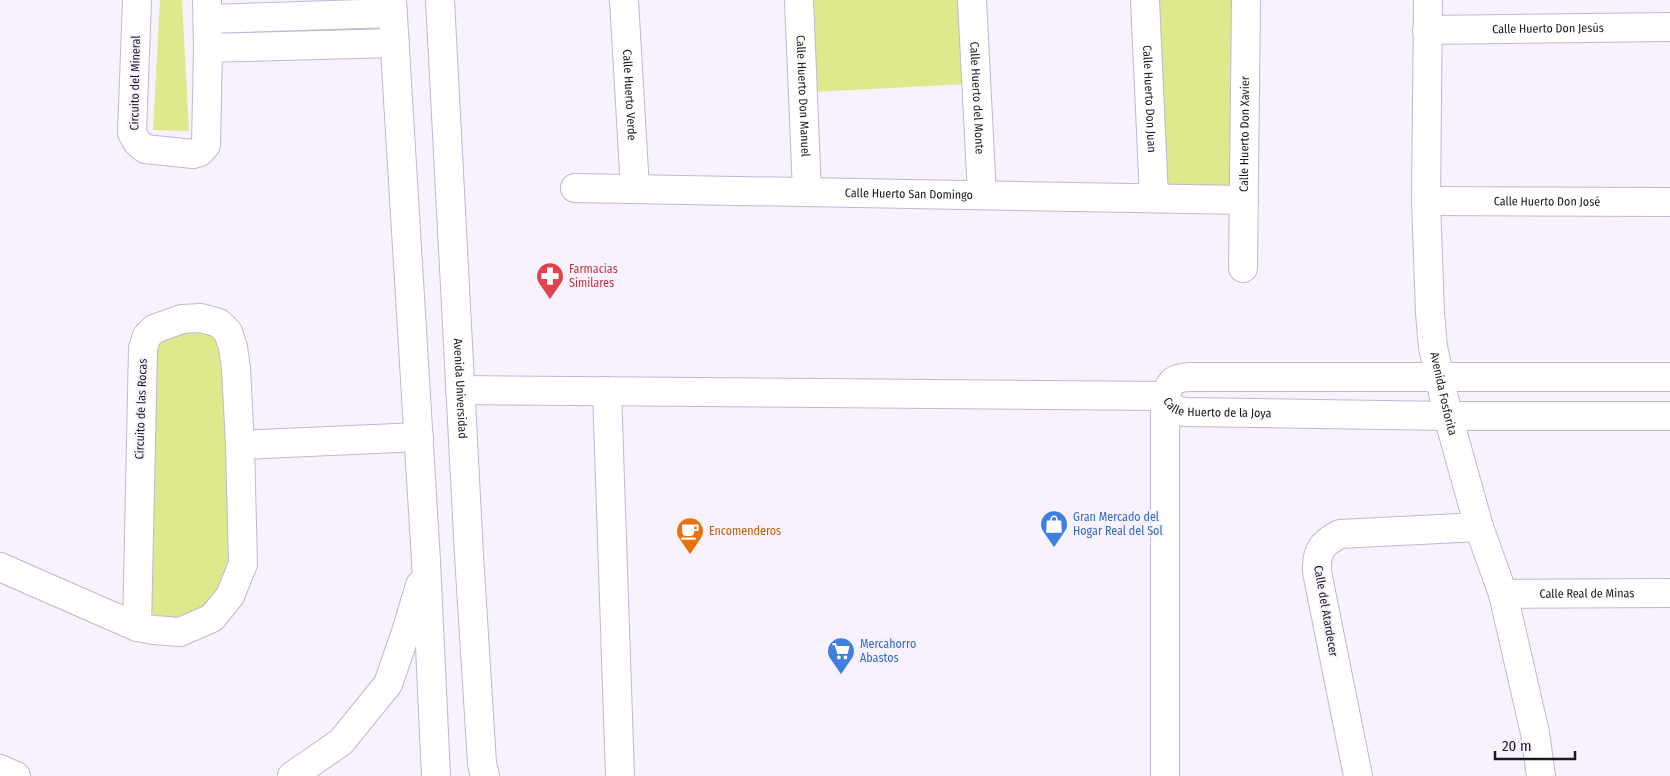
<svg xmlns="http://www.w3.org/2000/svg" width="1670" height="776" font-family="'Fira Sans Condensed',sans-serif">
<rect width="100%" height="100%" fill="#f7f2fe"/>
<g fill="#dee88c">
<polygon points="160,0 182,0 189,131 153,130"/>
<polygon points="808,0 963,0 969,84 813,92"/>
<polygon points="1153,0 1234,0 1230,186 1159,185"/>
<polygon points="198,321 221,333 238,562 211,612 177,628 143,620 147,349"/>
</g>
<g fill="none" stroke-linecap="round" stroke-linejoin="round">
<g stroke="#c2b6d2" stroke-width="30">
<g id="minor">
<polyline points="137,0 132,133 137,142 145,149 193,154 200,152 206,145 208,48 207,0"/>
<polyline points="392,0 426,561 436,776"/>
<path id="s1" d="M440,0L469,555L482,763L485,776"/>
<path id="s2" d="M624,0L635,189"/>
<path id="s3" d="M799,0L807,192"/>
<path id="s4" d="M972,0L982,195"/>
<path id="s5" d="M1145,0L1154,198"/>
<path id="s6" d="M1428,0L1426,201L1430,313L1433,347L1448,416L1479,527L1503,594L1535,733L1541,776"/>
<polyline points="208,19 393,13"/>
<path id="s7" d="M1427,30L1670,27"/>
<polyline points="208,48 395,43"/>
<path id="s8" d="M575,188L1244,200"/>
<path id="s9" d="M1426,201L1670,202"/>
<path id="s10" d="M1243,268L1246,0"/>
<polyline points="460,390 1165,396"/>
<polyline points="607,391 620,776"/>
<path id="s11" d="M1165,396C1170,406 1174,411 1186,412L1448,416H1670"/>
<polyline points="240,445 419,437"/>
<polyline points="0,567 137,627 154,630 180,632 212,618 230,596 243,564 240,445 236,368 233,347 228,332 219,323 201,318 182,319 154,329 147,336 143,348 137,627"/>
<path id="s12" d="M1503,594L1670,593"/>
<polyline points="0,769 16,776"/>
<polyline points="292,776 341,742 388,684 406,632 420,585"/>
<path d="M1165,776V396C1171,380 1174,378 1190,377H1670"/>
<path d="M1358,776L1317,572C1316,551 1322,543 1340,534L1479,527"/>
</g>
</g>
<use href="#minor" stroke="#fff" stroke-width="28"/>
</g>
<defs>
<g id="pharmacy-pin" transform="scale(1.4375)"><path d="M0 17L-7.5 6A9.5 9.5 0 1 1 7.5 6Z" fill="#e0444e" stroke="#f7f2fe"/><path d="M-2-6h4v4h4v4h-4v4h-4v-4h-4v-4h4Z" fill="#fff"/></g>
<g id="shop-pin" transform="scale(1.4375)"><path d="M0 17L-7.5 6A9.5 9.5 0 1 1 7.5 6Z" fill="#3f7fe0" stroke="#f7f2fe"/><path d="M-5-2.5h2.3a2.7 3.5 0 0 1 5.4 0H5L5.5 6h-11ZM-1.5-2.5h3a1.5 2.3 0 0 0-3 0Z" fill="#fff"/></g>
<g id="cafe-pin" transform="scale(1.4375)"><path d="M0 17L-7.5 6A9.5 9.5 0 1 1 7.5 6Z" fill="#e8710a" stroke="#f7f2fe"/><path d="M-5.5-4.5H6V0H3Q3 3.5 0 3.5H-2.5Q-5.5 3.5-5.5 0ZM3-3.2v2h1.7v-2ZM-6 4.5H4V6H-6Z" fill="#fff"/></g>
<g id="supermarket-pin" transform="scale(1.4375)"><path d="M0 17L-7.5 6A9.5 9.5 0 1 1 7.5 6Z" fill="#3f7fe0" stroke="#f7f2fe"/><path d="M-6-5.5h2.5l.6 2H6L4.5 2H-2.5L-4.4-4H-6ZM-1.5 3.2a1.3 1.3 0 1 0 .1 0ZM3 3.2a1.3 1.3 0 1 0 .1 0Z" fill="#fff"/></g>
</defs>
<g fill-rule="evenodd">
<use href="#pharmacy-pin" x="550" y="276"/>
<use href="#shop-pin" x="1054" y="524"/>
<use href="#cafe-pin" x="690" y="531"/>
<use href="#supermarket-pin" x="841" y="651"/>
</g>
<g text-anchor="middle" stroke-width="4" stroke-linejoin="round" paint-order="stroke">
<g font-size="12" fill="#1d1822" stroke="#f7f2fe">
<text dy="4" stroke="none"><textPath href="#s7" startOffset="121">Calle Huerto Don Jesús</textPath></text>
<text transform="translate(135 83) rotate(-89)" y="4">Circuito del Mineral</text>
<text dy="4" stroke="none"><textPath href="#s2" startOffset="95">Calle Huerto Verde</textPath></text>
<text dy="4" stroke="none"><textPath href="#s3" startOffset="96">Calle Huerto Don Manuel</textPath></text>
<text dy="4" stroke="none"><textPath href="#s4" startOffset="98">Calle Huerto del Monte</textPath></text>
<text dy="4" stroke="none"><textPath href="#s5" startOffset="99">Calle Huerto Don Juan</textPath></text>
<text dy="4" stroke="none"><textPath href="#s10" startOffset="134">Calle Huerto Don Xavier</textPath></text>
<text dy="4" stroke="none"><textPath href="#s8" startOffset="334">Calle Huerto San Domingo</textPath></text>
<text dy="4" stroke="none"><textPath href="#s9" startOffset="121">Calle Huerto Don José</textPath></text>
<text dy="4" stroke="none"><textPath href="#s1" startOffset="389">Avenida Universidad</textPath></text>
<text dy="4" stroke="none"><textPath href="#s6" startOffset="395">Avenida Fosforita</textPath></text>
<text dy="4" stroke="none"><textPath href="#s11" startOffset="58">Calle Huerto de la Joya</textPath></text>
<text transform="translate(141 409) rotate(-88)" y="4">Circuito de las Rocas</text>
<text dy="4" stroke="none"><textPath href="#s12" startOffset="84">Calle Real de Minas</textPath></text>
<text transform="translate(1326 611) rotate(80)" y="4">Calle del Atardecer</text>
</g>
<g font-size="12" fill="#be3a42" stroke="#f7f2fe" text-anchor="start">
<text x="569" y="273">Farmacias<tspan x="569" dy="14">Similares</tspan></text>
</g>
<g font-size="12" fill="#366cbe" stroke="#f7f2fe" text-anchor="start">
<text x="1073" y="521">Gran Mercado del<tspan x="1073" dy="14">Hogar Real del Sol</tspan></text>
<text x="860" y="648">Mercahorro<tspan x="860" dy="14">Abastos</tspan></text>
</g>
<g font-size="12" fill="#c56008" stroke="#f7f2fe" text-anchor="start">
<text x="709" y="535">Encomenderos</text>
</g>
</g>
<path d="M1495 751v8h80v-8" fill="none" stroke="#1d1822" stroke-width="2.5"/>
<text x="1502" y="751" font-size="15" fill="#1d1822" stroke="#f7f2fe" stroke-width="4" paint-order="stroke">20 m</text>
</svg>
